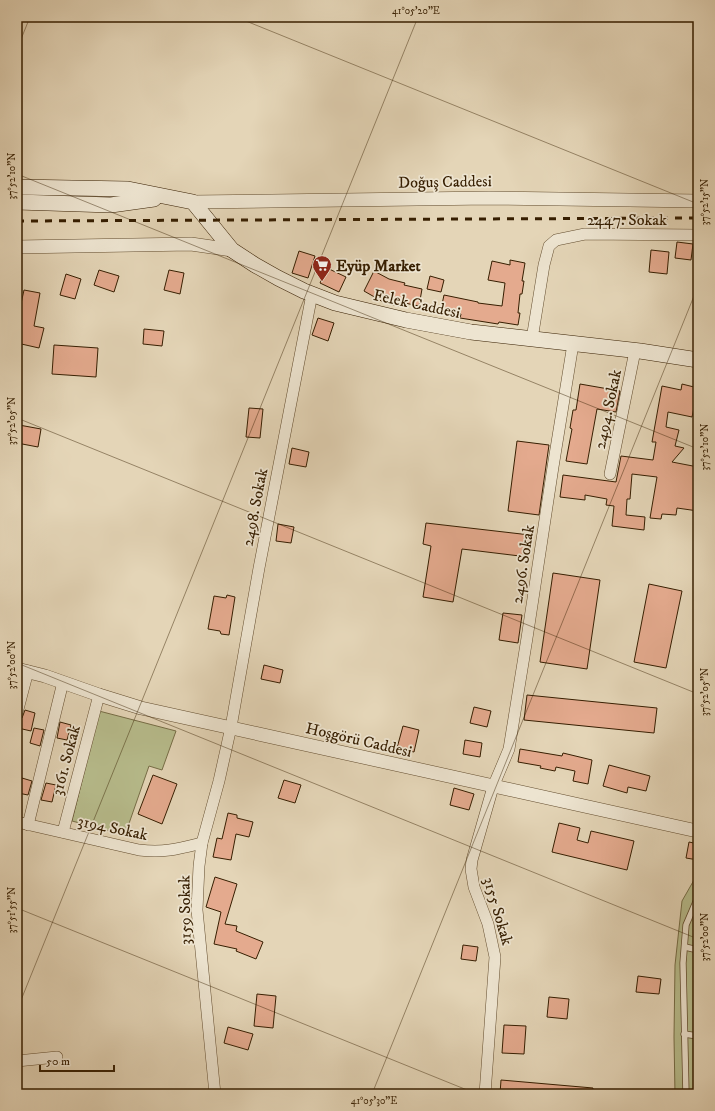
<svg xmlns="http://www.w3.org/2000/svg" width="715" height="1111" font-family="'IM FELL DW Pica',serif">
<rect width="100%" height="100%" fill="#e4d5b7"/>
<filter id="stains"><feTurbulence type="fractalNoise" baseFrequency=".005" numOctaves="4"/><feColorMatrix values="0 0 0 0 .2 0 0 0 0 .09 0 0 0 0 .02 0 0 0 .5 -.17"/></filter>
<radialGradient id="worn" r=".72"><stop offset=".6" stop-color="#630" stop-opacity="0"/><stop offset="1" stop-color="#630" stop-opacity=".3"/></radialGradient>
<g fill="#b7bc8c" stroke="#766d46">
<polygon points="99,711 176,731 162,770 149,766 125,835 72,821"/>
<polygon points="698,873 698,1094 675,1094 674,1037 675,965 682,901"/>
</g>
<g fill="#e4aa8e" stroke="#361e01">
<polygon points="677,242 693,244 691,260 675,258"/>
<polygon points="651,250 669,252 667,274 649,272"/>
<polygon points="299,251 315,256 308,278 292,273"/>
<polygon points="510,260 525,263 522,281 524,281 522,294 520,294 518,313 520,313 518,325 499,322 498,324 460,318 461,314 441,309 444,295 478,302 478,303 502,306 505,283 488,280 492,261 510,265"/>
<polygon points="327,268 346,277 339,292 320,283"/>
<polygon points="99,270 119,276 114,292 94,285"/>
<polygon points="169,270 184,273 180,294 164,290"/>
<polygon points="374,271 389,279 405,283 404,285 422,289 419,306 400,302 399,306 385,303 364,291"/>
<polygon points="66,274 81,279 75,299 60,295"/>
<polygon points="430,276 444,280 441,292 427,289"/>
<polygon points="24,290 40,293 34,326 44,328 39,348 17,343 17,322"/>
<polygon points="318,318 334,323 328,341 312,335"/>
<polygon points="144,329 164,331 162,346 143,344"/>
<polygon points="54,345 98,348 96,377 52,374"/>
<polygon points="580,384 620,391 616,412 597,409 587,464 566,461 572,429 570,428 573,410 576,410"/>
<polygon points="682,384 698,388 692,417 668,412 666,427 679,430 675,446 684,448 672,462 698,467 698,511 677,508 676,515 662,514 661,519 650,518 657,477 632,474 630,499 627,499 626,515 645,517 644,530 612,526 614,506 606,505 607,499 585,495 585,500 560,497 563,475 616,482 621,456 653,460 656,442 652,442 662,386 681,390"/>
<polygon points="249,408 263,409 260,438 246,437"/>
<polygon points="19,425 41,429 38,447 17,443"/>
<polygon points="517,441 549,445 539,515 508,511"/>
<polygon points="292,448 309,452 306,467 289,464"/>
<polygon points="426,523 530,535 528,557 462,549 453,602 423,597 431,546 423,544"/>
<polygon points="278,524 294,527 291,543 276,541"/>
<polygon points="553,573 600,580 587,669 540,662"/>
<polygon points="649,584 682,591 666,668 634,662"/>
<polygon points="227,595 235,597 229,635 221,634 220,631 208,629 214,596 226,598"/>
<polygon points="503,613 522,615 518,643 499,640"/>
<polygon points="264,665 283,670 280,683 261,679"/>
<polygon points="527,695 657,708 654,733 524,720"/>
<polygon points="474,707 491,711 487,727 470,723"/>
<polygon points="25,710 35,713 31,731 18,728 20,719 22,718"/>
<polygon points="60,722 71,725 67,740 57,738"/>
<polygon points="403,726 419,730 414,752 397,748"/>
<polygon points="34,728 44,730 40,746 30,743"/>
<polygon points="465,740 482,743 480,757 463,754"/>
<polygon points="520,749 562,756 563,753 592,760 588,784 573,781 575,771 556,767 555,771 540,768 541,766 518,762"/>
<polygon points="609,765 650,776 646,791 628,787 627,793 603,786"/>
<polygon points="153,775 177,784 162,824 138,814"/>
<polygon points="22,778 32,781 28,795 18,793"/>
<polygon points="284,780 301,785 295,803 278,798"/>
<polygon points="46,783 56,785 52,802 41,800"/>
<polygon points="454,788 474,794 469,810 450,805"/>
<polygon points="228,813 237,815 237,818 253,822 249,837 236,834 231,860 213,857 217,838 222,839"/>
<polygon points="559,823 580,828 577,840 588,843 591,831 634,841 627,870 552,852"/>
<polygon points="689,842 698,844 698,860 686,858"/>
<polygon points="215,877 237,884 225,924 237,926 236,931 263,942 256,959 236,951 237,949 214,944 221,912 206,907"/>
<polygon points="463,945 478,947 476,961 461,959"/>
<polygon points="638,976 661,979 659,994 636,992"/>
<polygon points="257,994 276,996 273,1028 254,1026"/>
<polygon points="549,997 569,999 567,1019 547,1017"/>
<polygon points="504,1025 526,1026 524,1054 502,1053"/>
<polygon points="228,1027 253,1034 248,1050 224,1043"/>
<polygon points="501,1080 593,1088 592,1094 500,1094"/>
</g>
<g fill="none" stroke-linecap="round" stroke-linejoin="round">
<g stroke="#624c2e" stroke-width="7">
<g id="service">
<polyline points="685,947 698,950"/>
<polyline points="684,1034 698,1036"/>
<polyline points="686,1094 683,963 686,925 698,897"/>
</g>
</g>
<g stroke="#624c2e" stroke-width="12">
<g id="minor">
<polyline points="532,339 544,265 549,246 556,240 585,234 698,235"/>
<polyline points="610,474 635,351"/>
<polyline points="17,713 28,671"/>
<path d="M17,822L139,850C164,853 178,849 202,843"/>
<polyline points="28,825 63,682"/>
<polyline points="63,832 99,695"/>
<polyline points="17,1061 57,1057"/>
<polyline points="215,1094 197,910 199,866 202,843 219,781 231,727 259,568 312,294"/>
<polyline points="485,1094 495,957 488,924 474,887 471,869 472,860 493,787 509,749 527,638 553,467 573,344"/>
</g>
</g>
<g stroke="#624c2e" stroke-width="14">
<g id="tertiary">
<polyline points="193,202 489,198 698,201"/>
<polyline points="17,247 191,244 232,250"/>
<polyline points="17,669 45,676 99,695 141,708 697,831"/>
</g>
</g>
<g stroke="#361e01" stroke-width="16">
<g id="secondary">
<polyline points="17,187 128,189 193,202 232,250 255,265 278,278 304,291 335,303 406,320 471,332 640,351 698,360"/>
<polyline points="17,202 111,205 154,199"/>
</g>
</g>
<use href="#service" stroke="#ede4d0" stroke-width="5.5"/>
<use href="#minor" stroke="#ede4d0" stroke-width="11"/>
<use href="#tertiary" stroke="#ede4d0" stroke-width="13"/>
<use href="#secondary" stroke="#ede4d0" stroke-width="15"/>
<polyline stroke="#361e01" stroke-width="3" stroke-dasharray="7 7" stroke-linecap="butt" points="17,221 698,218"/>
</g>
<path fill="none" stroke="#361e01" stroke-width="1" stroke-opacity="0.45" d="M236,17L698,204M17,49L30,17M17,174L698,449M17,418L698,694M17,663L698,939M17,908L477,1094M17,1010L418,17M372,1094L698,286"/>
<defs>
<g id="supermarket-pin" transform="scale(1)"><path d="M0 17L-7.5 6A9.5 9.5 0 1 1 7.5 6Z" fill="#8f2418" stroke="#ede4d0"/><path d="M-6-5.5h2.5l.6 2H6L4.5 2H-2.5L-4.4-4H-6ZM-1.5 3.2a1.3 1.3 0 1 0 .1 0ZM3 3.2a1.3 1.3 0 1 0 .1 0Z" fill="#fff"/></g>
</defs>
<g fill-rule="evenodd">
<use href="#supermarket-pin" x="322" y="265"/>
</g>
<g text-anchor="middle" stroke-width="3.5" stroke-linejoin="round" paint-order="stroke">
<g font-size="16" fill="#361e01" stroke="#ede4d0">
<text transform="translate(445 181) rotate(-1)" y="6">Doğuş Caddesi</text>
<text x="627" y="225">2447. Sokak</text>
<text transform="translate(417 303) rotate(12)" y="6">Felek Caddesi</text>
<text transform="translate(607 409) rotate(-78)" y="6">2494. Sokak</text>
<text transform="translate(254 507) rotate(-79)" y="6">2498. Sokak</text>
<text transform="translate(522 564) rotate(-81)" y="6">2496. Sokak</text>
<text transform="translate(359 739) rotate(13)" y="6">Hoşgörü Caddesi</text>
<text transform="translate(65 760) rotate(-75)" y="6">3161. Sokak</text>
<text transform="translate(113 827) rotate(12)" y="6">3194 Sokak</text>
<text transform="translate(184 910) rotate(-91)" y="6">3159 Sokak</text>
<text transform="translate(499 911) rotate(74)" y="6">3155 Sokak</text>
</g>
<g font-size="16" font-weight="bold" fill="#361e01" stroke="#ede4d0" text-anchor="start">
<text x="336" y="271">Eyüp Market</text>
</g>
</g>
<rect width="715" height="1111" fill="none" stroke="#e4d5b7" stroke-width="44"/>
<path d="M40 1065v6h74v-6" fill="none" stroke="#361e01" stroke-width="2"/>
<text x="46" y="1065" font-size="12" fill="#361e01" stroke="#ede4d0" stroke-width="3" paint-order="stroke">50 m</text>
<rect x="22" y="22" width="671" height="1067" fill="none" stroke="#361e01" stroke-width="1.5"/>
<g font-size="10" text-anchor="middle" fill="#361e01">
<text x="416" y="14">41°05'20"E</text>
<text transform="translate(11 176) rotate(-90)" y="4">37°52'10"N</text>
<text transform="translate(704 202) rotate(-90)" y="4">37°52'15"N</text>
<text transform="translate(11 421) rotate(-90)" y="4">37°52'05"N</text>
<text transform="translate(704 447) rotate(-90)" y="4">37°52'10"N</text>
<text transform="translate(11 665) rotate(-90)" y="4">37°52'00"N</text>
<text transform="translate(704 692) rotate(-90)" y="4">37°52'05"N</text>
<text transform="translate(11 910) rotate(-90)" y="4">37°51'55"N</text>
<text transform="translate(704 937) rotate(-90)" y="4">37°52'00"N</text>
<text x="374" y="1104">41°05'30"E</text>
</g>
<rect width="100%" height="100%" filter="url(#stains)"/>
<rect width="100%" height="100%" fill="url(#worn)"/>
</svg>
